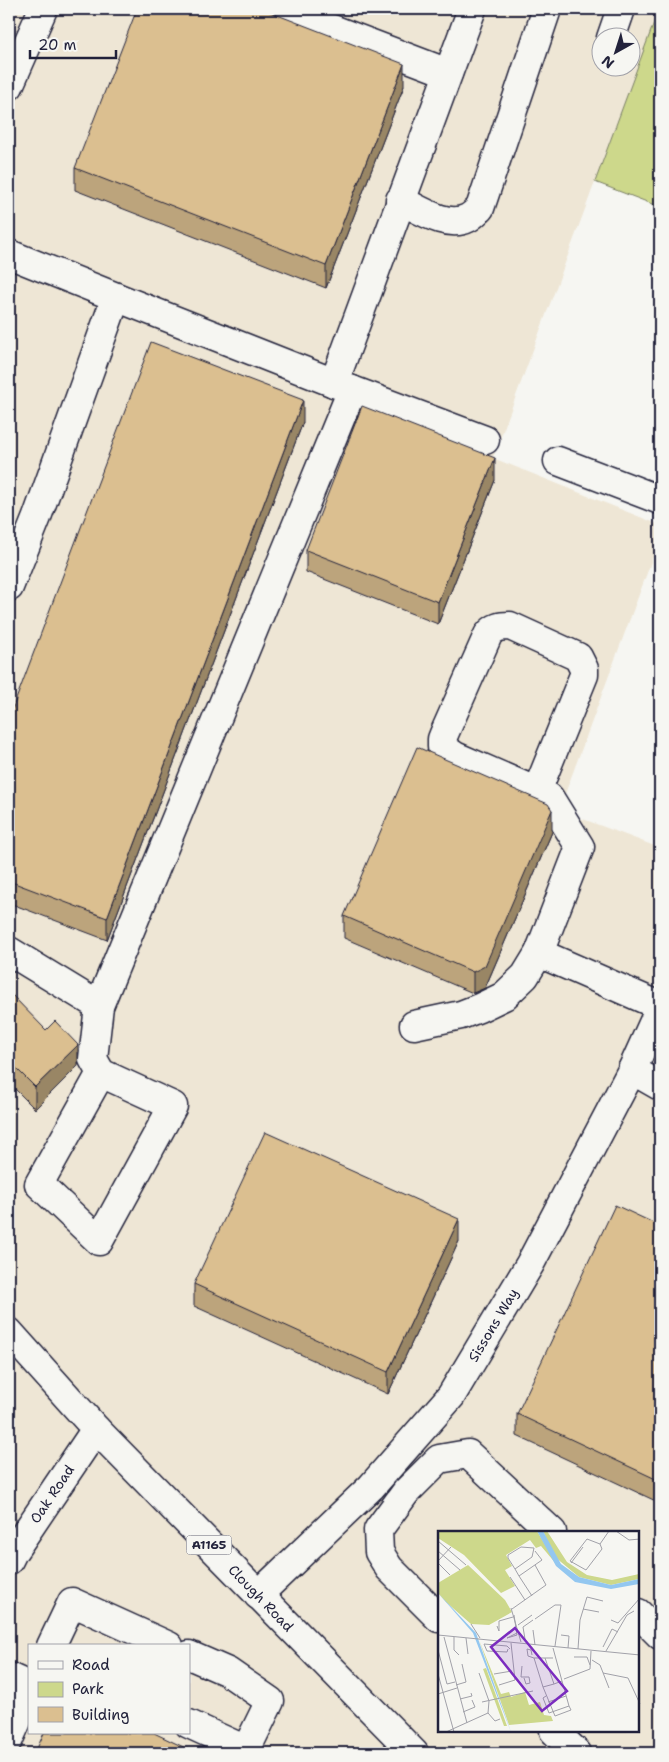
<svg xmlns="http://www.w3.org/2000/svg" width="669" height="1762" font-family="'Shantell Sans',sans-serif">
<rect width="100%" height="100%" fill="#f6f6f2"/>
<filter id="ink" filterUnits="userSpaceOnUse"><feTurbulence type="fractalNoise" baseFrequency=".02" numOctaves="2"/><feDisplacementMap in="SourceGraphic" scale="10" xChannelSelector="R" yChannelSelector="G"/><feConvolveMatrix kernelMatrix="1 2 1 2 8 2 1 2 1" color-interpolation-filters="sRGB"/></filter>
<g filter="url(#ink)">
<path fill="#eee6d5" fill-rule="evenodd" d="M9,9H659L493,458L660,525V538L559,810L660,848V1753H9ZM602,38H632V68H602ZM439,1532H638V1731H439ZM29,1646H189V1733H29Z"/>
<polygon fill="#cdd88b" stroke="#787d63" points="659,9 660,9 660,207 595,182"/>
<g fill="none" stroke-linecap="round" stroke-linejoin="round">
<g stroke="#22223b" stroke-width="31">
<g id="minor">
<polyline points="280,9 448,73"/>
<polyline points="611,38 621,9"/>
<polyline points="9,86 43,9"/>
<path d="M400,200C419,209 447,229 468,218C472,216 477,211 480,208L547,9"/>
<polyline points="9,254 116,297 37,517 9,587"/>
<polyline points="334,383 472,9"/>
<polyline points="352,390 485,440"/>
<polyline points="558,461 660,500"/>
<polyline points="9,951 99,1006"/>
<polyline points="539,953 660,1006"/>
<path d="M414,1025L461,1015L479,1008L504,996L525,976L539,953L580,847L549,797L455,756L442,747V739L444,734L488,635C494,627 500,626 510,626L578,657L584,669V675L537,791"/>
<polyline points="632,1070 660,1086"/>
<polyline points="101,1073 39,1184 99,1241 173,1106 101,1073 93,1059 99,1006 352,390 116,297"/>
<polyline points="9,1560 13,1552 96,1429"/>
<polyline points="258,1595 371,1487 451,1396 530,1264 632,1070 660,1008"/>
<polyline points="638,1613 660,1635"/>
<polyline points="439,1618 389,1568 379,1552 378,1530 406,1492 439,1459 468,1454 552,1532"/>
<polyline points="51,1646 72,1602 169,1646"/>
<polyline points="189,1655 228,1672 270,1701 246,1750 189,1724"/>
<polyline points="9,1677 29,1686"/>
<polyline points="554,1731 577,1753"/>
<polyline points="9,1739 29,1694"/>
</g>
</g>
<g stroke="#22223b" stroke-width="31">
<polyline id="major" points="9,1332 96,1429 414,1753"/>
</g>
<use href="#minor" stroke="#f6f6f2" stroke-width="28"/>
<use href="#major" stroke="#f6f6f2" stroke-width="28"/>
</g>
<g fill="#bca47c" stroke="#22223b">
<polygon points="404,86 326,288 75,190 75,168"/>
<polygon points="303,422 107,940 9,903 9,718"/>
<polygon points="495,480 438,624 306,572 306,550"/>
<polygon points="552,832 485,988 473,993 344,938 344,916"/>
<polygon points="9,992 78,1066 35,1109 9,1083"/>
<polygon points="660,1226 660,1503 517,1436 517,1414"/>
<polygon points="459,1241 388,1394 194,1306 194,1284"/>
</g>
<g fill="#998665" stroke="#22223b">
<polygon points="404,64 404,86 326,288 326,266"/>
<polygon points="303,400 303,422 107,940 107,918"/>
<polygon points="495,458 495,480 438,624 438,602"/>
<polygon points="552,810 552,832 485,988 473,993 473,972"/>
<polygon points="78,1045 78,1066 35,1109 35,1087"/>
<polygon points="459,1219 459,1241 388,1394 388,1372"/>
</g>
<g fill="#dbbf90" stroke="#22223b">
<polygon points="137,9 262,9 404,64 326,266 75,168"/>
<polygon points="151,342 303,400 107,918 9,881 9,718"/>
<polygon points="362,406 495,458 438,602 306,550"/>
<polygon points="417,747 548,804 552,810 485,966 473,972 344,916"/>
<polygon points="9,992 46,1030 55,1021 78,1045 35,1087 9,1061"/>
<polygon points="265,1132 459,1219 388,1372 194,1284"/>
<polygon points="615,1205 660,1226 660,1481 517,1414"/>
<polygon points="44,1733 154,1733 196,1753 35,1753"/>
</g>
</g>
<g text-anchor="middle" stroke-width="5" stroke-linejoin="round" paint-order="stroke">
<rect fill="#f6f6f2" stroke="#626272" stroke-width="1" x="186.5" y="1535.5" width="45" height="19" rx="4"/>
<g font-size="12" font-weight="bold" fill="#22223b">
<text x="209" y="1549">A1165</text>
</g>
<g font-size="14" fill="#22223b" stroke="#f6f6f2">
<text transform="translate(493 1325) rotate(-59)" y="5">Sissons Way</text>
<text transform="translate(52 1494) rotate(-56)" y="5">Oak Road</text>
<text transform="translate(261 1598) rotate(46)" y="5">Clough Road</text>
</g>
</g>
<g transform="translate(438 1531)">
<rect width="201" height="201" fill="#f6f6f2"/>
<path d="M0,0H99L119,34L103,15L98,17L92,9L68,24L74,35L67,39L77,55L63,62L26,24L0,7ZM105,0H109L129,31L149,44L174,49L201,43V48L173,54L141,46L117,26ZM30,34L67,69L74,81L51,94L33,93L8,71L0,62V52ZM41,109L63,163L71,161L73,166L87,161L91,174L102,171L106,184L113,185L115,190L71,194ZM48,137L55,156L69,195H66L45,138Z" fill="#cdd88b"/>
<path d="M99,0H105L123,33L141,46L173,54L201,48V53L173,58L137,51L118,35ZM0,62L38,102L73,201L35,102Z" fill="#93c7f0"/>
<path fill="none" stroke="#a1a1a9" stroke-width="1" d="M178,0L191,9L202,8M0,10L28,34M162,13L149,8L132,30L148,39L164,18L162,13L171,0M0,20L22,39M0,30L13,16M0,32L12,44M133,32L145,16M77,38L94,26L96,17L83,16L70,24V27L77,38L81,45M72,46L87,69M94,65L81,45L104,29L97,20M73,77L83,111M74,78L108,54L97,34M145,78L161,81M76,84L79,104L69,107L79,102M97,88L117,74H123L117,115M173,89L180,92L202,67M33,93L42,107M80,94L94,84M59,95L61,100V90L75,86M95,99L97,114M0,104L202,124M123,104L131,105L130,117M6,106L29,192M16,106V119L21,124M28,107L30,123M87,108L85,96L95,89M165,116L174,98L180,101M70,118L69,121L49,120L46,113L69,115L72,118M140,118L142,89L149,66L165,70M0,119L9,153L17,151M168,120L189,84L196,80M94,124L93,119L89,118L90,125L96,127L105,156L116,153M136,126H149L152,134M96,127H115M107,127L116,153L124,150L115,117M154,129L162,134L171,157M84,135L83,146H91L92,152L88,153L86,147M165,142L190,147L202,173M0,143L16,201M56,143L74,140M126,148L152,138L153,120M18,154L28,151L24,133M61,154L77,149L73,112M105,156L117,185L133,179L131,175M0,163L19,157M108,165L105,167L111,182M22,168L34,165L33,162M44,171L95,160M110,171L128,165M25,181L37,176L34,169M50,182L57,190L62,188M111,182L131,175L124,150M8,201L50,182L51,170L41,142"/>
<path fill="#7b2cbf" fill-opacity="0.15" stroke="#7b2cbf" stroke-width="2.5" d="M77,97L129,160L104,180L53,116Z"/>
<rect width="201" height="201" fill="none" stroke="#22223b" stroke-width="2.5"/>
</g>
<rect width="669" height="1762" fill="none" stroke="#f6f6f2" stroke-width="30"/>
<rect x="15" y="15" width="639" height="1732" fill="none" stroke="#22223b" stroke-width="2" filter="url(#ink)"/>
<rect x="28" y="1644" width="162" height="90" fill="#f6f6f2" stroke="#a1a1a9"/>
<rect x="38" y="1661" width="25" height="8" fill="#f6f6f2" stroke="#a1a1a9"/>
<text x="72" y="1670" font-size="15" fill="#22223b">Road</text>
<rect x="38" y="1682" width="25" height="15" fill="#cdd88b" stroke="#a1a1a9"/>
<text x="72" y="1694" font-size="15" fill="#22223b">Park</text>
<rect x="38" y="1707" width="25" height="15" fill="#dbbf90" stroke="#a1a1a9"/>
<text x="72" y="1720" font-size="15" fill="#22223b">Building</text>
<g transform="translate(616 52) rotate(219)"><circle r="24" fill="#f6f6f2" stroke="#a1a1a9"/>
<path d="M0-4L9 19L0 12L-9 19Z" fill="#22223b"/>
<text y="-8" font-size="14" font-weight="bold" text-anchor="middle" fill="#22223b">N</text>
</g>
<path d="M30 50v8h86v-8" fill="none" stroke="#22223b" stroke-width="2.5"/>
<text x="38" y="50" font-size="15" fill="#22223b" stroke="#f6f6f2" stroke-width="4" paint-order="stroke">20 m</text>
</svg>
